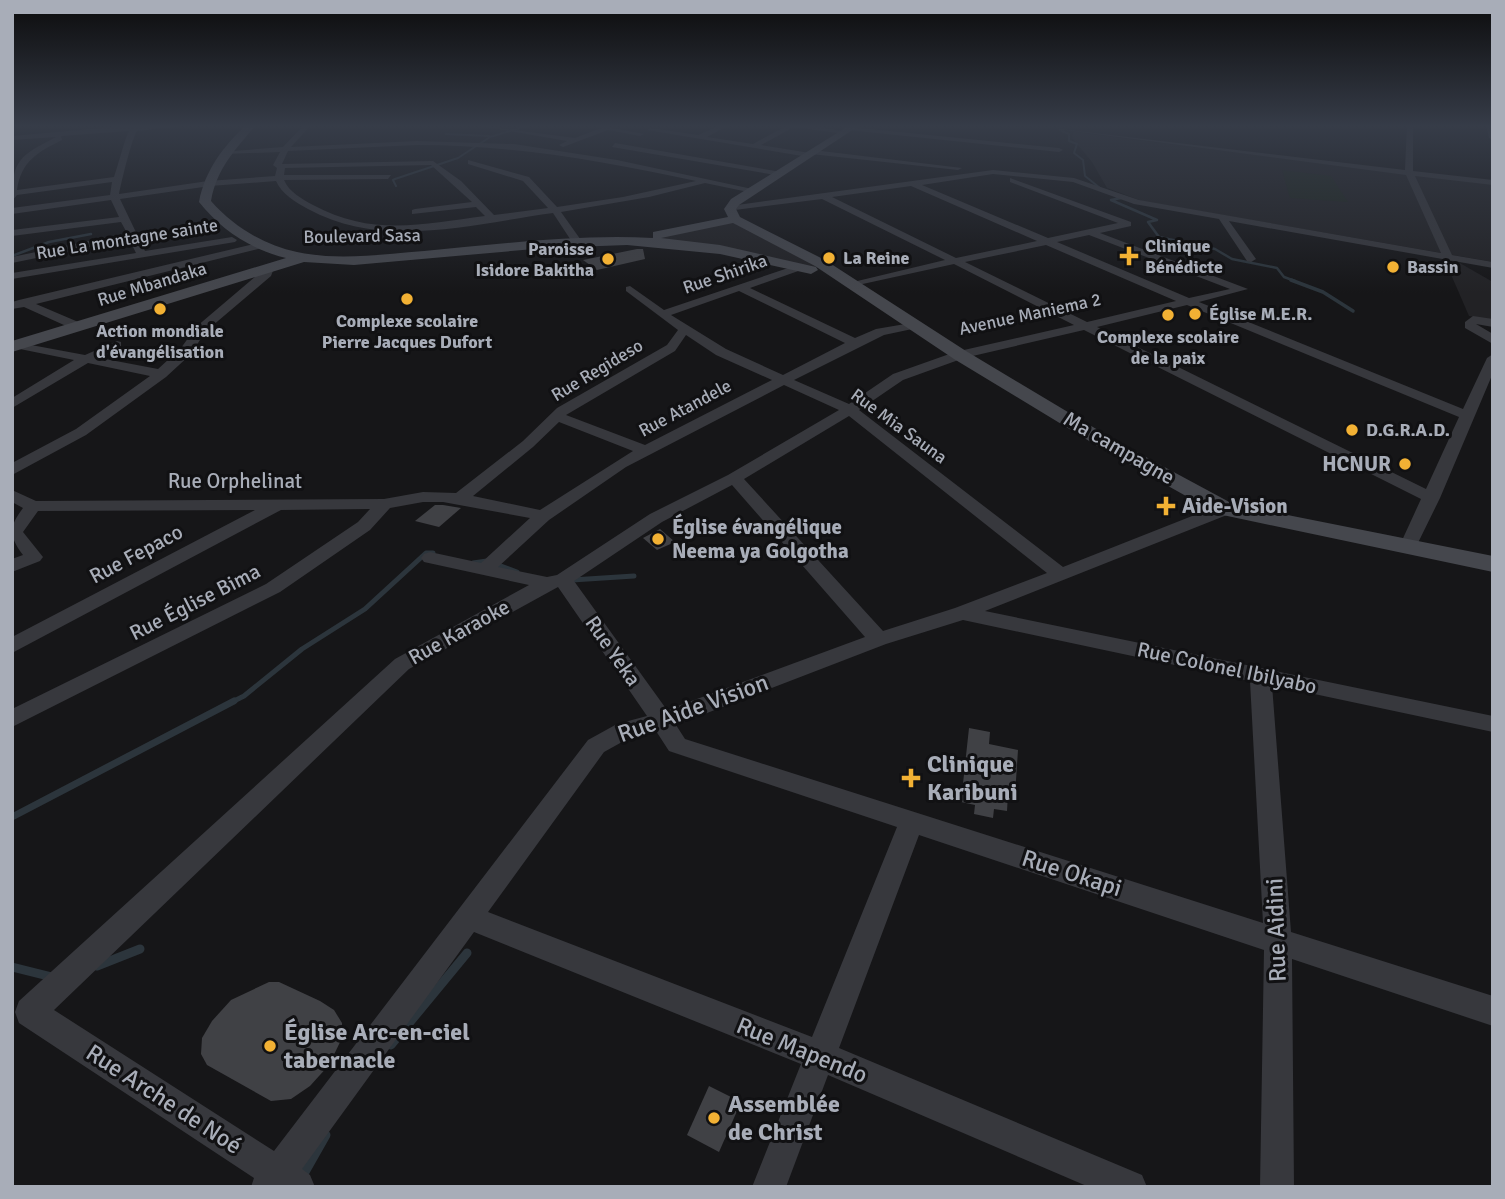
<svg xmlns="http://www.w3.org/2000/svg" width="1505" height="1199" font-family="Signika,sans-serif">
<rect width="100%" height="100%" fill="#161618"/>
<g fill="#222225">
<polygon points="1073,132 1493,184 1493,262 1142,201 1107,188 1092,162 1072,138"/>
<polygon points="734,221 818,264 815,268 646,239"/>
<polygon points="1443,256 1451,258 1493,282 1493,320 1469,316"/>
</g>
<polygon fill="#1e261f" points="1282,170 1331,176 1348,202 1290,198"/>
<g fill="none" stroke-linecap="round" stroke-linejoin="round">
<g stroke="#2c353c" stroke-width="2">
<polyline points="1062,125 1060,130 1069,134 1069,141 1077,144 1074,153 1083,160 1085,176 1105,192"/>
<polyline points="446,134 489,136"/>
<polyline points="396,186 393,180 395,179 458,158 490,137 530,125"/>
</g>
<g stroke="#2c353c" stroke-width="2.5">
<polyline points="1117,197 1121,198 1111,200 1157,220 1148,222 1159,237 1215,249 1232,259 1277,268 1284,277 1295,281"/>
<polyline points="12,256 49,242 91,234"/>
</g>
<polyline stroke="#2c353c" stroke-width="3.5" points="1291,280 1323,292 1353,311"/>
<g stroke="#2c353c" stroke-width="5">
<polyline points="473,563 487,561 517,572"/>
<polyline points="572,580 634,576"/>
<polyline points="230,703 244,696 302,649 365,609 426,553 433,553"/>
</g>
<polyline stroke="#2c353c" stroke-width="7" points="12,817 234,701"/>
<g stroke="#2c353c" stroke-width="9">
<polyline points="97,966 140,949"/>
<polyline points="12,967 52,977"/>
<polyline points="391,1045 467,953"/>
<polyline points="305,1172 326,1135"/>
</g>
</g>
<g fill="#404145">
<polygon points="637,249 643,249 645,259 597,270 583,260"/>
<polygon points="435,505 443,505 461,508 439,527 415,521"/>
<polygon points="660,529 675,542 657,550 643,538"/>
<polygon points="969,728 990,732 989,744 1018,750 1015,795 1008,794 1007,811 994,809 993,818 974,814 975,805 961,802"/>
<polygon points="269,982 279,982 320,1001 334,1010 342,1023 342,1038 329,1065 310,1086 291,1099 271,1101 207,1065 201,1054 202,1038 212,1021 231,1000"/>
<polygon points="709,1086 741,1102 719,1152 687,1135"/>
</g>
<g fill="none" stroke-linecap="round" stroke-linejoin="round">
<g fill="#37383d" fill-rule="evenodd">
<path d="M135,125H189L137,131C132,138 121,183 119,194L208,181L275,176L277,168L273,165L280,152L225,154L221,152L283,147L304,125H311L291,147L417,141L514,144L617,160L757,190L753,193L705,183L649,197L561,212L583,243L578,246L574,245L553,213C472,224 383,250 308,209C295,202 282,194 276,181L210,186L120,199L145,251L232,237L237,240L235,242L12,279V273L136,253L129,239L12,263V257L127,233L121,222L12,236V230L119,217L111,200L12,214V208L110,195L112,182L17,195L12,201C12,159 20,156 56,137L12,140V136ZM129,131C125,138 118,166 114,177L17,190C21,161 38,152 62,140L61,136ZM417,145C512,145 603,161 696,181L623,197L557,207L529,177L468,160V164L523,181L548,208L494,215L461,181L433,161L282,164L288,151ZM431,165L472,202L415,209L412,210V214L476,207L485,216C423,224 372,237 313,205C302,199 289,192 284,180L388,179L391,175H284L285,168Z"/>
<polygon points="476,125 575,138 601,128 597,125 644,134 640,136 608,130 563,147 559,145 567,141"/>
<polygon points="721,125 729,125 707,137 753,144 788,125 806,125 849,132 845,134 794,127 761,145 810,153 813,150 962,168 958,170 811,154 808,157 647,130 651,128 698,135"/>
<path d="M1027,125L1405,170L1407,125H1413V171L1493,180V185L1415,176L1452,255L1493,262V268L1229,221L1256,259L1251,262L1247,261L1219,219L1134,204L1073,182L993,174L922,185L1048,238L1118,223L1010,182V178L1131,222V226L1100,233L1248,289L1199,302L1463,409L1487,358L1493,354V373L1440,498L1414,551H1402L1399,547L1421,499L1084,330L964,358L903,380L859,410L1063,567L1220,505H1232L1234,509L1232,513L985,611L1493,716V732L1272,685L1291,932L1493,996V1026L1292,959L1294,1187H1260L1264,950L919,835L839,1048L1142,1175L1147,1187H1089L828,1075L786,1187H752L801,1064L474,932L302,1169L310,1175L315,1187H251L254,1178L19,1023L15,1012L19,1001L395,659L529,585L424,562L421,558L424,554L430,552L481,563L530,518L443,502H423L390,508L370,530L280,592L12,727V709L266,584L358,522L370,509L281,510L12,653V637L255,510L38,511L23,532L43,557L40,561L12,572V559L23,555C8,535 9,527 23,508L12,502V490L36,501L384,499L423,492L456,493L523,441L557,408L667,345L678,330L626,291V287L630,286L664,310L800,264L804,265V269L750,288L855,338L876,329L917,322V328L884,335L794,380L849,404L893,374L955,352L1074,325L954,264L849,287V283L945,260L822,199L727,211L725,209L730,206L993,170L1074,178L1139,200L1441,253L1406,175ZM911,186L1037,241L956,258L832,197ZM1089,235L1230,289L1189,298L1057,242ZM1046,245L1176,301L1087,322L965,262ZM739,291L845,343L783,375L726,349L671,315ZM1187,305L1459,417L1426,489L1097,327ZM686,335L716,355L772,380L645,445L566,415L675,351ZM784,385L839,410L728,475L650,514L557,575L547,577L498,567L549,520L626,467ZM849,416L1047,573L955,608L883,631L744,479ZM559,422L633,451L540,510L473,496L533,447ZM732,485L865,637L667,710L574,581L662,522ZM558,587L647,716L617,724L588,740L274,1151L54,1010L409,669ZM963,620L1250,681L1263,923L685,739L676,725L886,644ZM656,731L669,751L897,827L812,1037L488,912L604,752L631,737Z"/>
<polygon points="1486,125 1492,125 1493,140 1489,138"/>
<polygon points="850,127 1059,148 1063,150 1059,152 848,130"/>
<polygon points="615,143 781,172 785,174 781,176 612,147"/>
<polygon points="262,242 266,243 266,247 36,304 83,324 83,330 75,330 24,307 12,309 12,302 19,300"/>
<polygon points="269,265 274,268 271,276 205,332 191,354 166,377 86,435 12,475 12,463 76,429 150,376 88,363 12,408 12,398 74,360 15,348 15,342 85,355 117,341 121,342 121,348 100,358 158,369 181,348 196,327"/>
<polygon points="1473,316 1493,319 1493,327 1476,324 1493,334 1493,344 1465,328 1465,322"/>
</g>
<path fill="#45474d" fill-rule="evenodd" d="M246,125H256C235,150 217,168 211,201C234,227 264,245 297,252C339,261 383,254 424,251C500,244 577,234 653,238V232L728,217L724,209L731,199L850,125H860L739,205L736,209L740,217L825,260L966,351L1118,442L1233,504L1493,556V572L1218,514L1104,450L954,359L815,266L733,223L661,238L720,245L816,267L818,270L811,274L720,254L627,245L546,248L354,265L304,262L12,352V341L286,258C252,250 221,230 199,202C205,170 223,147 246,125Z"/>
</g>
<linearGradient id="sky" x2="0" y2="1"><stop stop-color="#0c0c0d"/><stop offset="0.43" stop-color="#363c48"/><stop offset="1" stop-color="#363c48" stop-opacity="0"/></linearGradient>
<rect width="1505" height="293" fill="url(#sky)"/>
<g fill="#f2b134" stroke="#111113" stroke-width="2.5">
<path d="M1125.5 245.5h7v7h7v7h-7v7h-7v-7h-7v-7h7z"/>
<circle cx="829" cy="258" r="7"/>
<circle cx="608" cy="259" r="7"/>
<circle cx="1393" cy="267" r="7"/>
<circle cx="407" cy="299" r="7"/>
<circle cx="160" cy="309" r="7"/>
<circle cx="1195" cy="314" r="7"/>
<circle cx="1168" cy="315" r="7"/>
<circle cx="1352" cy="430" r="7"/>
<circle cx="1405" cy="464" r="7"/>
<path d="M1162.5 495.5h7v7h7v7h-7v7h-7v-7h-7v-7h7z"/>
<circle cx="658" cy="539" r="7"/>
<path d="M907.5 767.5h7v7h7v7h-7v7h-7v-7h-7v-7h7z"/>
<circle cx="270" cy="1046" r="7"/>
<circle cx="714" cy="1118" r="7"/>
</g>
<g text-anchor="middle" stroke-width="6" stroke-linejoin="round" paint-order="stroke">
<g font-size="18" fill="#a8adb8" stroke="#111113">
<text transform="translate(362 236) rotate(-1)" y="6">Boulevard Sasa</text>
<text transform="translate(127 239) rotate(-9)" y="6">Rue La montagne sainte</text>
<text transform="translate(725 274) rotate(-19)" y="6">Rue Shirika</text>
<text transform="translate(152 284) rotate(-17)" y="6">Rue Mbandaka</text>
<text transform="translate(1030 314) rotate(-12)" y="6">Avenue Maniema 2</text>
<text transform="translate(597 370) rotate(-31)" y="6">Rue Regideso</text>
<text transform="translate(685 408) rotate(-28)" y="6">Rue Atandele</text>
<text transform="translate(899 426) rotate(36)" y="6">Rue Mia Sauna</text>
</g>
<g font-size="18" font-weight="bold" fill="#a8adb8" stroke="#111113" text-anchor="start">
<text x="1145" y="252">Clinique<tspan x="1145" dy="21">Bénédicte</tspan></text>
<text x="594" y="255" text-anchor="end">Paroisse<tspan x="594" dy="21">Isidore Bakitha</tspan></text>
<text x="843" y="264">La Reine</text>
<text x="1407" y="273">Bassin</text>
<text x="1209" y="320">Église M.E.R.</text>
<text x="407" y="327" text-anchor="middle">Complexe scolaire<tspan x="407" dy="21">Pierre Jacques Dufort</tspan></text>
<text x="160" y="337" text-anchor="middle">Action mondiale<tspan x="160" dy="21">d'évangélisation</tspan></text>
<text x="1168" y="343" text-anchor="middle">Complexe scolaire<tspan x="1168" dy="21">de la paix</tspan></text>
<text x="1366" y="436">D.G.R.A.D.</text>
</g>
<g font-size="21" fill="#a8adb8" stroke="#111113">
<text transform="translate(1119 448) rotate(30)" y="7">Ma campagne</text>
<text x="235" y="488">Rue Orphelinat</text>
<text transform="translate(136 554) rotate(-28)" y="7">Rue Fepaco</text>
<text transform="translate(195 602) rotate(-27)" y="7">Rue Église Bima</text>
<text transform="translate(459 632) rotate(-29)" y="7">Rue Karaoke</text>
<text transform="translate(613 651) rotate(55)" y="7">Rue Yeka</text>
<text transform="translate(1227 668) rotate(12)" y="7">Rue Colonel Ibilyabo</text>
</g>
<g font-size="21" font-weight="bold" fill="#a8adb8" stroke="#111113" text-anchor="start">
<text x="1391" y="471" text-anchor="end">HCNUR</text>
<text x="1182" y="513">Aide-Vision</text>
<text x="672" y="534">Église évangélique<tspan x="672" dy="24">Neema ya Golgotha</tspan></text>
</g>
<g font-size="24" fill="#a8adb8" stroke="#111113">
<text transform="translate(693 708) rotate(-20)" y="8">Rue Aide Vision</text>
<text transform="translate(1072 873) rotate(18)" y="8">Rue Okapi</text>
<text transform="translate(1276 930) rotate(-92)" y="8">Rue Aidini</text>
<text transform="translate(802 1050) rotate(22)" y="8">Rue Mapendo</text>
<text transform="translate(164 1099) rotate(33)" y="8">Rue Arche de Noé</text>
</g>
<g font-size="24" font-weight="bold" fill="#a8adb8" stroke="#111113" text-anchor="start">
<text x="927" y="772">Clinique<tspan x="927" dy="28">Karibuni</tspan></text>
<text x="284" y="1040">Église Arc-en-ciel<tspan x="284" dy="28">tabernacle</tspan></text>
<text x="728" y="1112">Assemblée<tspan x="728" dy="28">de Christ</tspan></text>
</g>
</g>
<rect width="1505" height="1199" fill="none" stroke="#a8adb8" stroke-width="28"/>
</svg>
